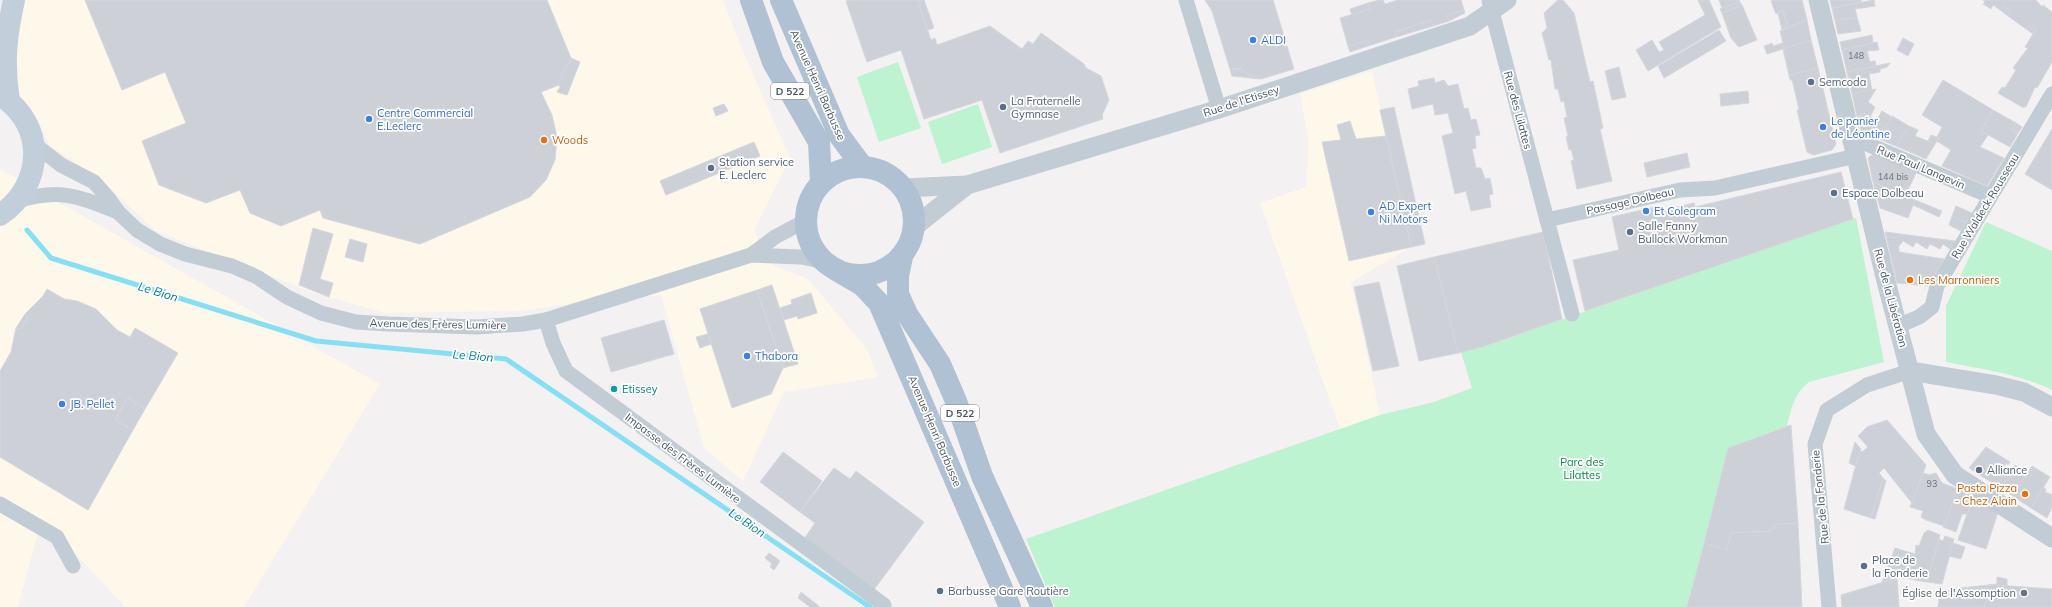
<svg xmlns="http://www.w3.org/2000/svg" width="2052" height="607" font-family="Mulish,sans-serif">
<rect width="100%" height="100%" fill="#f3f1f1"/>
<g fill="#fef8eb">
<polygon points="23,0 723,0 742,49 790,158 754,231 774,266 808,279 867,349 878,377 784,392 743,481 704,448 661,295 575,303 517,311 385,313 314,293 156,231 101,180 50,146 37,121 18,94 12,79"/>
<polygon points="1372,71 1411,247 1351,282 1380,415 1340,429 1260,203 1306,187 1309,143 1300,94"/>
<polygon points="0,169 380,384 244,607 125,607 74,552 38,532 18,607 0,607"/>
</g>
<g fill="#bdf3d1">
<polygon points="898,62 921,128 879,142 857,77"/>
<polygon points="978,104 992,147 942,164 928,122"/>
<path d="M1856,218L1884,362L1809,382C1794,393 1791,410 1787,426L1728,448L1687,607H1055L1026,539L1380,415L1434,402L1472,388L1461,352L1502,340Z"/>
<path d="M1986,222L2052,251V390C2020,374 1981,369 1946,362V306Z"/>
</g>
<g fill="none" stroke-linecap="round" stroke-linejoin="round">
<polyline stroke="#87dff4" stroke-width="5" points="27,230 51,258 316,341 506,359 870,607"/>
</g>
<g fill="#cdd0d6" stroke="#d5d7dd">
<polygon points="85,0 547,0 571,58 570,63 566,65 559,85 541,92 552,115 557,137 555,160 546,180 530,197 420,244 323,218 320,210 281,226 250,213 240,190 206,203 159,185 142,141 186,123 165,72 122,90"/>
<polygon points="849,0 925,0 918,2 931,40 935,38 937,45 990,26 1022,49 1028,41 1033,44 1041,33 1084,64 1086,68 1101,76 1109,100 1102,115 1103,119 1000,153 982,100 924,119 901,50 867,62 846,1"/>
<polygon points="924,0 934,28 928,30 918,2"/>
<polygon points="1205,0 1273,0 1294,69 1261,79 1260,75 1254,77 1240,69 1230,69 1212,11"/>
<polygon points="1379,0 1383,0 1385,4 1398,0 1461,0 1464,10 1447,15 1449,21 1433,26 1431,20 1395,32 1396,37 1368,46 1366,41 1348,46 1340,18 1370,9 1368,3"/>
<polygon points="1558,0 1563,0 1574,13 1590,82 1593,81 1603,128 1600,129 1612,181 1577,189 1571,161 1574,160 1571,149 1569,150 1566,137 1568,136 1564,118 1567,117 1564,101 1561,102 1558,89 1555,89 1551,60 1549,60 1542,33 1547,28 1544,13"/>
<polygon points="1698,0 1709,0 1721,27 1648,71 1636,50 1652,40 1659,52 1664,50 1659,42 1705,15"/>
<polygon points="1719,0 1739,0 1740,2 1722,8"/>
<polygon points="1775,0 1802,0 1807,20 1784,29 1784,26 1787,25 1783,10 1776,14 1771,1"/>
<polygon points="1830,0 1861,0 1861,2 1832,8"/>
<polygon points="1874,0 1875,6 1855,9 1857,17 1835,21 1832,8"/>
<polygon points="1983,0 2036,0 2042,7 2043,5 2052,12 2052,62 2037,88 2035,87 2026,107 2022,107 1998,93 2002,87 2005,88 2016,70 2013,68 2028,48 2025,47 2036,29 2029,25 2026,29 2008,16 2010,12 2003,6 2000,10 1993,5 1991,9 1983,4 1985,2"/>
<polygon points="1740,2 1742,5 1722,13 1720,9"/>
<polygon points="1368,3 1370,9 1352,15 1350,9"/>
<polygon points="1742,5 1757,40 1739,47 1731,38 1722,13"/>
<polygon points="2003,6 2010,12 2008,16 2000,10"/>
<polygon points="1464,10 1465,13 1449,21 1447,15"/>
<polygon points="1783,10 1787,25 1782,30 1778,13"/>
<polygon points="1857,17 1861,31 1838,34 1835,21"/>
<polygon points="1431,20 1433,26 1396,37 1395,32"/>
<polygon points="1807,20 1811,40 1767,54 1764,46 1772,43 1773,46 1783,43 1780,31"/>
<polygon points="2029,25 2036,29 2033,34 2026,29"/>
<polygon points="1719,30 1726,41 1664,78 1658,66"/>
<polygon points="1872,35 1873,43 1842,50 1840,42"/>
<polygon points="1903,38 1914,44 1908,56 1897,50"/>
<polygon points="1811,40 1818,68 1789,75 1783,49"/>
<polygon points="1366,41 1368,46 1350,52 1348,46"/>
<polygon points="1877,42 1879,50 1867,51 1870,62 1875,61 1876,66 1847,72 1842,50"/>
<polygon points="571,58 580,62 567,95 557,92 560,87 558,83 566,65 570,63"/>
<polygon points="1890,63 1887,67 1880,69 1880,72 1869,74 1872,90 1852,94 1847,72"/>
<polygon points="1619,67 1626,97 1612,100 1605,71"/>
<polygon points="1818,68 1836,144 1832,150 1813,155 1807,152 1797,110 1799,110 1796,96 1792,80 1790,80 1789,75"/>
<polygon points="1230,69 1240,69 1254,77 1260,75 1261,79 1232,76"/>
<polygon points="1434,78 1435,83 1444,80 1448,86 1458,84 1464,109 1468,108 1471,120 1476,119 1480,135 1475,136 1476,148 1472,149 1476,168 1481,168 1482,170 1485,179 1490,178 1493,194 1489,195 1491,207 1471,211 1466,191 1455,194 1442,136 1453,133 1448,113 1435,115 1433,104 1412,109 1408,89 1419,86 1418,81"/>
<polygon points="1943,80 1993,110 1981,131 1988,135 1980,147 2004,158 1987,186 1942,166 1951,150 1937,141 1939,138 1937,137 1942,127 1922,115"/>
<polygon points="1876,89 1868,102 1875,107 1870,117 1864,113 1862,115 1857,116 1852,94"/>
<polygon points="1748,91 1749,103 1721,106 1720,94"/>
<polygon points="724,104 728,111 716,116 713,108"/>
<polygon points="1394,107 1425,244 1411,247 1380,110"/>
<polygon points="1993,110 2016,123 2012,130 2018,133 2010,147 1981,131"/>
<polygon points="1882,111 1892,117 1886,127 1876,121"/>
<polygon points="1864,113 1886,127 1879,139 1861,131 1857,116 1862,115"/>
<polygon points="1892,116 1909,126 1896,146 1879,139"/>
<polygon points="1350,121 1356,139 1386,136 1411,247 1349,261 1322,142 1341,140 1337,125"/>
<polygon points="2016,123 2022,127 2018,133 2012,130"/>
<polygon points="1909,126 1918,130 1915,136 1935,144 1926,159 1896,146"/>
<polygon points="2052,129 2052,190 2025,174"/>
<polygon points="1931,135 1939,138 1935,144 1928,141"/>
<polygon points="754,142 760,156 666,195 660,181"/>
<polygon points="1687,153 1690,167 1647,177 1644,163"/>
<polygon points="1873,154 1916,173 1907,192 1913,195 1912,198 1873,182 1868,158"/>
<polygon points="1841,172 1853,219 1585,311 1573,260 1619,250 1612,217 1659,206 1660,211 1694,203 1695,207"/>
<polygon points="1873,182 1915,200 1908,218 1880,208"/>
<polygon points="1915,200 1942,211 1939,217 1913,205"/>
<polygon points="1956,206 1972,213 1966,222 1952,216"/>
<polygon points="1952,216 1966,222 1961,231 1949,225"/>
<polygon points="313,228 333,234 320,279 333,283 329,297 299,285"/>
<polygon points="1543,232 1562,319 1482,347 1458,353 1434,257"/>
<polygon points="1885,232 1955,241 1950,249 1943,244 1940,249 1930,244 1927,249 1916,242 1913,247 1903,241 1899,246 1899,252 1944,259 1928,286 1897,283"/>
<polygon points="350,239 367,244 363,262 345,257"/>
<polygon points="1434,257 1458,353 1419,361 1397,266"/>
<polygon points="1379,282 1399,366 1373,371 1354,287"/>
<polygon points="772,285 798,364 783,368 757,290"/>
<polygon points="47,289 64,299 77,301 96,309 117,330 130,337 135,328 178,353 145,409 128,398 115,420 133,430 88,510 0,457 0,371 11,352 16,328 21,329 28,317 25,314 43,296"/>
<polygon points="757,290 783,368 771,394 732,408 700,309"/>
<polygon points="811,293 817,313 798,319 797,316 784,320 780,308 792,304 791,300"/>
<polygon points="25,314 28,317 21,329 16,328"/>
<polygon points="664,320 674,354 611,372 601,338"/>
<polygon points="708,334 711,344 700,348 696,337"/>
<polygon points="611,384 619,388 616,394 609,389"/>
<polygon points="128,398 145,409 133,430 115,420"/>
<polygon points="1887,420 1926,465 1912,503 1884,468 1879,473 1883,478 1871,518 1844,509 1860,450 1862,452 1868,447 1858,436 1867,427"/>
<polygon points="1791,425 1798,523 1777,524 1771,531 1731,533 1727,550 1704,543 1728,448"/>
<polygon points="1855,442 1861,449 1855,466 1849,463"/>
<polygon points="1986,447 2010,462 2008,465 2006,463 2003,469 2009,473 2015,465 2027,473 2013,496 1969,468"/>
<polygon points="783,452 822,481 800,512 760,482"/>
<polygon points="2032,466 2050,477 2031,508 2013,496"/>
<polygon points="834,468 850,479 856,471 924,522 873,591 804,539 815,523 800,512"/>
<polygon points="1923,473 1929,475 1936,473 1942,483 1958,489 1944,526 1926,520 1921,517 1923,511 1910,507"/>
<polygon points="1883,478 1886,481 1875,519 1871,518"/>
<polygon points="2043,487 2046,489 2045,492 2052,495 2052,507 2047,518 2031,508"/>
<polygon points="1958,489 1975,499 1967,514 1962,514 1956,532 1943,527"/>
<polygon points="1975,499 1998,512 1986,549 1958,540 1967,514"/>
<polygon points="1798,523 1802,607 1687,607 1704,543 1727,550 1731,533 1771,531 1777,524"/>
<polygon points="1928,530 1940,535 1927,582 1898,577 1882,582 1895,548 1915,554 1916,545 1919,546 1924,533"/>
<polygon points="1945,536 1954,539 1942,584 1927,582 1939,539 1943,541"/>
<polygon points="1953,543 1965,547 1961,559 1949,556"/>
<polygon points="769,553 780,561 774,570 770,567 772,564 765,558"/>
<polygon points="1997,577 2007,579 2007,587 1997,585 1997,597 1987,600 1983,607 1938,607 1940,590 1960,591 1960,588 1997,584"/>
<polygon points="1897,578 1899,607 1842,607 1841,595"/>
<polygon points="1997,585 2052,589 2052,607 1983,607 1987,600 1997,597"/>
<polygon points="801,592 820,607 810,607 798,598"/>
</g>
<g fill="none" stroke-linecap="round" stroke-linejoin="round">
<g stroke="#c1ccd4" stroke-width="15">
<polyline points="1186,0 1219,109"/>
<polyline points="1489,0 1547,220"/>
<polyline points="1853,138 1990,196"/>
<polyline points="34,144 61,165 94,182 109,199 118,212 137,230 160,244 185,254 232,266 257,277 287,297 321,313 356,322 388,324 477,327 523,324 546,320 751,255 801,257 826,262"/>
<path d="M17,201C60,188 77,196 118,212"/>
<polyline points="751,255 775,237 805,221"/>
<polyline points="1572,314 1547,220 1680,190 1715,188 1856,156"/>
<polyline points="546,320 553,343 566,371 884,605"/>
<polyline points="1898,326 1919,317 1932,307 1937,286 2052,94"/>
<polyline points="0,504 57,537 73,566"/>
<polyline points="1829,607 1815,444 1827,410 1867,385 1910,371"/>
</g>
<g stroke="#c1ccd4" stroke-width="19">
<polyline points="1818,0 1886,281 1926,434 1955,475 2052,538"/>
<polyline points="904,188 967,185 1219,109 1470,26 1507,0"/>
<polyline points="914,227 967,185"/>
<polyline points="1910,371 1996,385 2024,392 2052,407"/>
</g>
<g stroke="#c2cfdb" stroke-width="22">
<path d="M0,95C47,125 44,185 0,215"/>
<path d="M9,101C3,64 6,36 14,0"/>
</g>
<g stroke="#afc1d2" stroke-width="22">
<polyline points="751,0 773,62 819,142 821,183"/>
<polyline points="781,0 839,135 862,166"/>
<circle cx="860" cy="221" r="54"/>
<polyline points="902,257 898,276 898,294 907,314 940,364 956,401 982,476 1042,607"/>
<polyline points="838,271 862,285 879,303 1010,607"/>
</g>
</g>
<g fill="#3f7fe0" stroke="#fff" stroke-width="1.5">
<circle cx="1253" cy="40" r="4"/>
<circle cx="369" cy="119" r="4"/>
<circle cx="1823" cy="127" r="4"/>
<circle cx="1646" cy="211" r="4"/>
<circle cx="1371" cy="212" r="4"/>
<circle cx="747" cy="356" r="4"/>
<circle cx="62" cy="404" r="4"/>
</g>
<g fill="#5c6f8a" stroke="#fff" stroke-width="1.5">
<circle cx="1811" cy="82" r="4"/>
<circle cx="1003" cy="107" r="4"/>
<circle cx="711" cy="168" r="4"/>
<circle cx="1834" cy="193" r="4"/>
<circle cx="1630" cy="232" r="4"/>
<circle cx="1979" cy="470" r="4"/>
<circle cx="1864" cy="566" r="4"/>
<circle cx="940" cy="591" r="4"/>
</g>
<g fill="#e8710a" stroke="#fff" stroke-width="1.5">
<circle cx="544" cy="140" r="4"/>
<circle cx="1910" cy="280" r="4"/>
<circle cx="2025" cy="494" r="4"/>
</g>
<circle fill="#0f9aa8" stroke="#fff" stroke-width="1.5" cx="614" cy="389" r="4"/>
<circle fill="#6b7280" stroke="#fff" stroke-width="1.5" cx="2024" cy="593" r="4"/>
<g text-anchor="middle" stroke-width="3.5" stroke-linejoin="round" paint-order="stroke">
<g font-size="9" fill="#68747e">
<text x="1856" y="59">148</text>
<text x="1893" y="180">144 bis</text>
<text x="1932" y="487">93</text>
</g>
<g fill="#fff" stroke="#7e8890" stroke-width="1">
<rect x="771" y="83" width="38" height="16" rx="3"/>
<rect x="941" y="405" width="38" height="16" rx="3"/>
</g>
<g font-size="10" font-weight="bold" fill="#475560">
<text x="790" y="95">D 522</text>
<text x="960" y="417">D 522</text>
</g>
<g font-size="11" fill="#366cbe" stroke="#fff" text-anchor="start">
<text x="1261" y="44">ALDI</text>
<text x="377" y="117">Centre Commercial<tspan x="377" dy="13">E.Leclerc</tspan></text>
<text x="1831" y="125">Le panier<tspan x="1831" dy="13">de Léontine</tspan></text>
<text x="1379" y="210">AD Expert<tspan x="1379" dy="13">Ni Motors</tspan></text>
<text x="1654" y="215">Et Colegram</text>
<text x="755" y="360">Thabora</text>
<text x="70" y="408">JB. Pellet</text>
</g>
<g font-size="11" fill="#4e5e75" stroke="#fff" text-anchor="start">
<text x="1819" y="86">Semcoda</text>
<text x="1011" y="105">La Fraternelle<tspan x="1011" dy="13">Gymnase</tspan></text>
<text x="719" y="166">Station service<tspan x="719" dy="13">E. Leclerc</tspan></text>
<text x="1842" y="197">Espace Dolbeau</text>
<text x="1638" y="230">Salle Fanny<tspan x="1638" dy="13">Bullock Workman</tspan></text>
<text x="1987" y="474">Alliance</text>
<text x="1872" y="564">Place de<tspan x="1872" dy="13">la Fonderie</tspan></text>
<text x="948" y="595">Barbusse Gare Routière</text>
</g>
<g font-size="11" fill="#475560" stroke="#fff">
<text transform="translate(818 85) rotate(66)" y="4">Avenue Henri Barbusse</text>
<text transform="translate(1241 101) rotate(-18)" y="4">Rue de l'Etissey</text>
<text transform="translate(1518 110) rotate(75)" y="4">Rue des Lilattes</text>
<text transform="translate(1921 167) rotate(23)" y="4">Rue Paul Langevin</text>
<text transform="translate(1630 201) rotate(-13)" y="4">Passage Dolbeau</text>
<text transform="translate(1985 206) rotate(-59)" y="4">Rue Waldeck Rousseau</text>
<text transform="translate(1891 298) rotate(75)" y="4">Rue de la Libération</text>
<text transform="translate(438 324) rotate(1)" y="4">Avenue des Frères Lumière</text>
<text transform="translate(935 431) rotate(67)" y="4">Avenue Henri Barbusse</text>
<text transform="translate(683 458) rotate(37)" y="4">Impasse des Frères Lumière</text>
<text transform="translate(1820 497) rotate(-96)" y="4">Rue de la Fonderie</text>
</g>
<g font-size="11" fill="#c56008" stroke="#fff" text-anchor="start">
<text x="552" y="144">Woods</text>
<text x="1918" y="284">Les Marronniers</text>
<text x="2017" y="492" text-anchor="end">Pasta Pizza<tspan x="2017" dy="13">- Chez Alain</tspan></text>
</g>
<g font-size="11" fill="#0d838f" stroke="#fff" text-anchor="start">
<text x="622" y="393">Etissey</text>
</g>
<g font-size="11" fill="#108447" stroke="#fff">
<text x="1582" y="466">Parc des<tspan x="1582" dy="13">Lilattes</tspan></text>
</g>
<g font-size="11" fill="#5b616d" stroke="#fff" text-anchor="end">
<text x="2016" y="597">Église de l'Assomption</text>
</g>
<g font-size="12" font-style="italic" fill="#037c98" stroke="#fff">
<text transform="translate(158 292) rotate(17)" y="4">Le Bion</text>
<text transform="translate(473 356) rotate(5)" y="4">Le Bion</text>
<text transform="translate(747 523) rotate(34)" y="4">Le Bion</text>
</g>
</g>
</svg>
